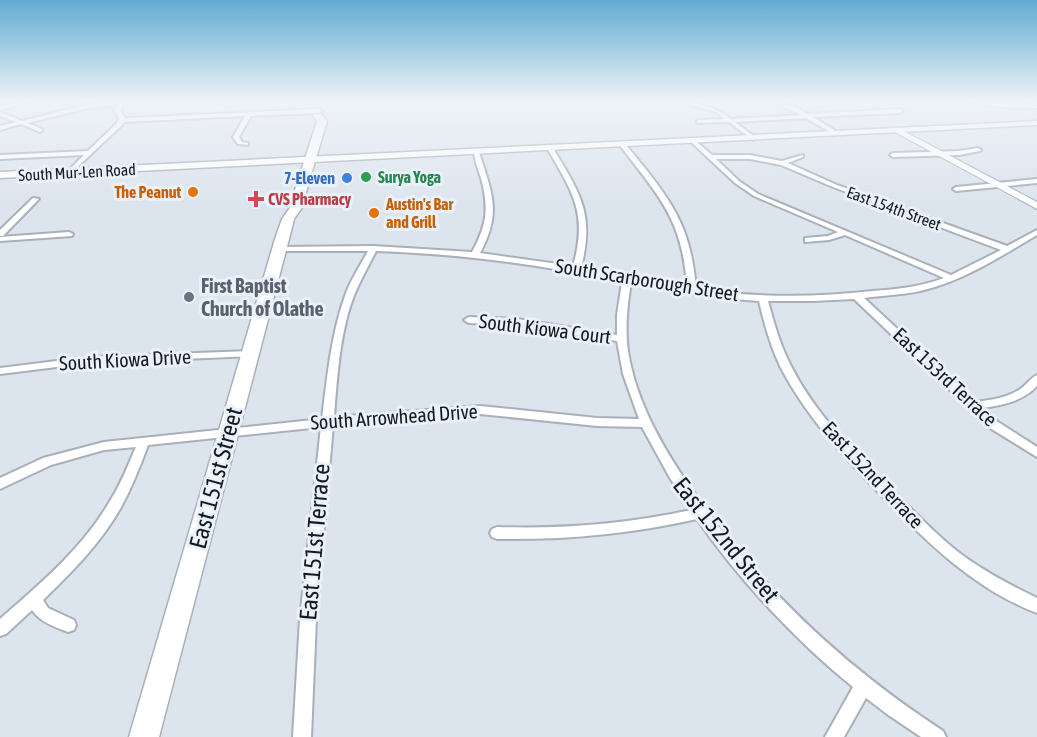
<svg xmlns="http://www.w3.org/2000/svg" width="1037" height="737" font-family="'Asap Condensed',sans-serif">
<rect width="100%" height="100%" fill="#dce4ed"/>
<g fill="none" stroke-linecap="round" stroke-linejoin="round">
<g stroke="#a9b0b9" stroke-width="4">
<g id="minor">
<polygon points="24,101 33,101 0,110 0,106"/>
<polygon points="116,101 131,101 125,103 120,110 125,118 319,109 322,111 319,113 251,116 239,137 242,142 248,143 248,145 238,144 233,137 245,116 124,122 122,125 70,174 68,173 68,171 84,155 0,159 0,155 88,151 117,123 119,118 114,110 119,104 89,108 27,123 42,129 42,131 40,132 21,124 0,130 0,126 16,122 0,116 0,112 22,121 89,104"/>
<path d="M676,101C695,101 716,107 731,119L801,115L772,101C786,101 797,108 808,114L900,109L903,111L900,113L813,117L837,132V134L835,135L806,118L735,122L755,137L756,138L753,140L729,122L697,123V121L699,120L725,119L716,112Z"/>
<polygon points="964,101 1037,104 1037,108 1000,107"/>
<path d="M693,139L712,155H750L782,161L803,155V157L788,163L837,185L1007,246L1037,230V235C1001,256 965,280 924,290C905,295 884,295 864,298L976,402C991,400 1006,398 1019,390C1026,386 1030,378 1037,375V386C1023,401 1003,405 983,408L998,422L1037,447V457L990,428L854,299L813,301H768C774,323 780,345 791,366C816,416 858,456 898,496C921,518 943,542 969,560C991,575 1014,587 1037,598V613C974,589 927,542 881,495C843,456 805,415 780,366C770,345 764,323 759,301L708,297L631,283C627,306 625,329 628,351C636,403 665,452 695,494C763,591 845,667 943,731L946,737H921L887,714L866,698L844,737H825L853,687C796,641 739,580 697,519C631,534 565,540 497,539L492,537L490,533L492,529L497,527C563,529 627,524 691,510L670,478L642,427L597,426L480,414L333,425L316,619L311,737H293L300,619L321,427L148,445C140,467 131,489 120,509C100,544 71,573 43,600L48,608L74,620L76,625L74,630L68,632C55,627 40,622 32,610L6,634L0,636V619C40,584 83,548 110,501C121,484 128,465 136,447L104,450L51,465L0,489V478L43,458L104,442L322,419C327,378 331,335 345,296C350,281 360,266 368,251H279L275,249L279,247L373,246L472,252C487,225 489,208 481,178C478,169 474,159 474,151L479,152C492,194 502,212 480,253L573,266C588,213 573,193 547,148L550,146L553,148C580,194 595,213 581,268L687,288C683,219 659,197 619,144L622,142C630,148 637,159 644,167C677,208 692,235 696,290C754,297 814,298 872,291C897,289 920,287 944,278L845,235L829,240L805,242V238L828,236L838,232L754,196L735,183L691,142L690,141ZM716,159H750L781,165L833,187L1001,250L951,275L758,194L739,181ZM376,251C459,254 541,264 622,282L617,315V335L517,319L469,317L464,320L469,323L517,325L617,341L623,374L639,419L597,418L480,406L334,417C337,379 340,329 355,293C361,279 369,265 376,251Z"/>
<polygon points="978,148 981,150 980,151 959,155 893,157 890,155 893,153 959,151"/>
<polygon points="1037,179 1037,183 956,191 953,189 956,187"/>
<polygon points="33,198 39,199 3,236 0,236 0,230"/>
<polygon points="69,232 73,234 72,236 0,241 0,237"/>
<polygon points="250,351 254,352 255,354 254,356 89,363 0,374 0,368 89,357"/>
</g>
</g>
<g stroke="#a9b0b9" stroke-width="2">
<g id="tertiary">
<polygon points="1028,101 1037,101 1037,106"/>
<polygon points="898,128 1037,202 1037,209 895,132 894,130"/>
</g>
</g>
<g stroke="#a9b0b9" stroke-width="3">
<polygon id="secondary" points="1037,121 1037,125 0,178 0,172"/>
</g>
<g stroke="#a9b0b9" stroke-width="3">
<polygon id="primary" points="315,114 321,114 327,121 301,209 294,219 289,239 159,737 129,737 275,239 282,219 289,209 317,121 313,116"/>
</g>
<use href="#minor" fill="#fff" fill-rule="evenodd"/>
<use href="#tertiary" fill="#fff" fill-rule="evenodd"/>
<use href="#secondary" fill="#fff" fill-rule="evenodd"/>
<use href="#primary" fill="#fff" fill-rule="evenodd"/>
</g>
<linearGradient id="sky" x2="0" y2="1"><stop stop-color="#62acd1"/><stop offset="0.5" stop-color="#eff3f7"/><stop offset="1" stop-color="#eff3f7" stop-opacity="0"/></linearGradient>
<rect width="1037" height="204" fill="url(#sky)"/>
<circle fill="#2e9e5b" stroke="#e9f1fa" stroke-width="2" cx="366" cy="177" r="6"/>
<circle fill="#3f7fe0" stroke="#e9f1fa" stroke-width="2" cx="347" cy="178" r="6"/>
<g fill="#e8710a" stroke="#e9f1fa" stroke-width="2">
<circle cx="193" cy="192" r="6"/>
<circle cx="374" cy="213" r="6"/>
</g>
<path fill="#e0444e" stroke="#e9f1fa" stroke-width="2" d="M253 190h6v6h6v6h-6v6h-6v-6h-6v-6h6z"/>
<circle fill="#6b7280" stroke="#e9f1fa" stroke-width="2" cx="189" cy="297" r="6"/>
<g text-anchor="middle" stroke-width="6" stroke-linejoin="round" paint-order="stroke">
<g font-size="16" fill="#171a1d" stroke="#e9f1fa">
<text transform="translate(77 172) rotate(-3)" y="6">South Mur-Len Road</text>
<text transform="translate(894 208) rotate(20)" y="6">East 154th Street</text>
</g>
<g font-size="16" font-weight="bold" fill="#27864d" stroke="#e9f1fa" text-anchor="start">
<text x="378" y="183">Surya Yoga</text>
</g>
<g font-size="16" font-weight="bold" fill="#366cbe" stroke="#e9f1fa" text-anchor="end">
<text x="335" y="184">7-Eleven</text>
</g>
<g font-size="16" font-weight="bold" fill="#c56008" stroke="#e9f1fa" text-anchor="end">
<text x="181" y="198">The Peanut</text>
<text x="386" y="210" text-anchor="start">Austin's Bar<tspan x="386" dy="18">and Grill</tspan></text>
</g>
<g font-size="16" font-weight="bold" fill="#be3a42" stroke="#e9f1fa" text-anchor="start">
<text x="268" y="205">CVS Pharmacy</text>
</g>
<g font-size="20" fill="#171a1d" stroke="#e9f1fa">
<text transform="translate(647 280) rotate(9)" y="7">South Scarborough Street</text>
<text transform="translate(545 329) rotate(7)" y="7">South Kiowa Court</text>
<text transform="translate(125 360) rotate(-3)" y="7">South Kiowa Drive</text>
<text transform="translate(945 377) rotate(43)" y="7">East 153rd Terrace</text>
<text transform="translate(394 417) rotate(-4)" y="7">South Arrowhead Drive</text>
<text transform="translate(873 475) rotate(47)" y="7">East 152nd Terrace</text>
</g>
<g font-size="20" font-weight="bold" fill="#5b616d" stroke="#e9f1fa" text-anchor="start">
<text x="201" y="293">First Baptist<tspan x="201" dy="23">Church of Olathe</tspan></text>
</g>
<g font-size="24" fill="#171a1d" stroke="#e9f1fa">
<text transform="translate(216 478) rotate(-75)" y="8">East 151st Street</text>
<text transform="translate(726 540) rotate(51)" y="8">East 152nd Street</text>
<text transform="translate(315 542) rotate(-85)" y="8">East 151st Terrace</text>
</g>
</g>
</svg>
